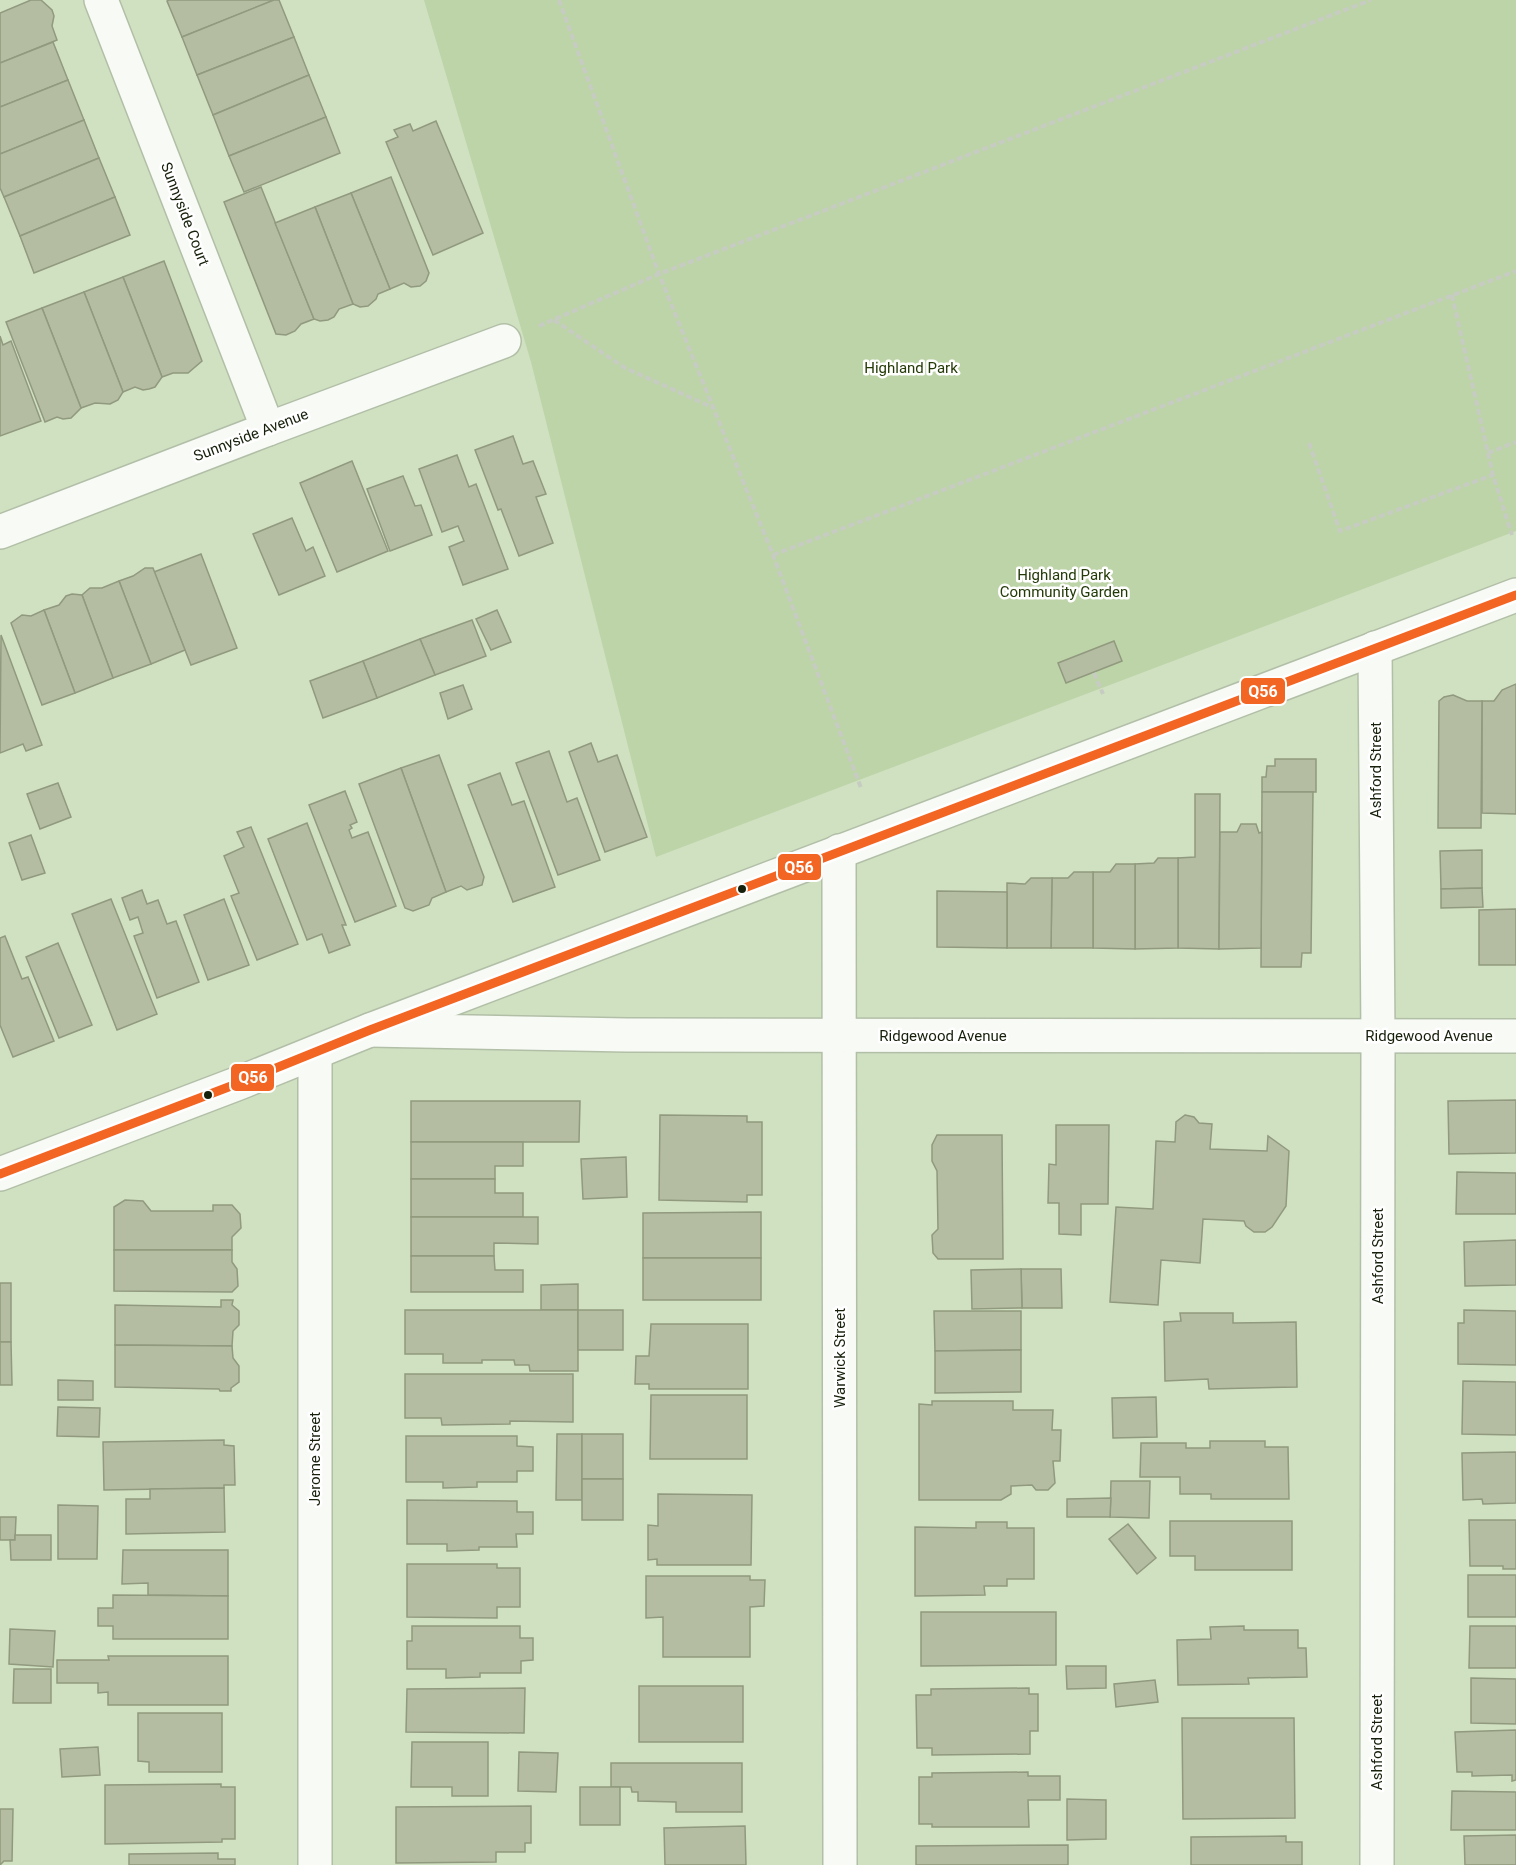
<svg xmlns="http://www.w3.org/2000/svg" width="1516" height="1865" font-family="Roboto,sans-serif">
<rect width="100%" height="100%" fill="#d0e1c1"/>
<polygon fill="#bdd3a8" points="424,0 1516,0 1516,531 656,857 531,362"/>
<g fill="#b4bda2" stroke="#91997e" stroke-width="1.5">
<polygon points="31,0 41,0 52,10 54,16 52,26 57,40 0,63 0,13"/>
<polygon points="169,0 274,0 182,37 167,1"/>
<polygon points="274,0 279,0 294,37 197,75 182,37"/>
<polygon points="294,37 309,75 213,115 197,75"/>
<polygon points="53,42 68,80 0,107 0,63"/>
<polygon points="309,75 326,117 229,156 213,115"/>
<polygon points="68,80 84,120 0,154 0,107"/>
<polygon points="326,117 340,153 244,192 229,156"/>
<polygon points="84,120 99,158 4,197 0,188 0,154"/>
<polygon points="436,121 483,233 433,255 386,142 398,137 394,130 410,124 413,131"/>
<polygon points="99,158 115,197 20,236 4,197"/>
<polygon points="391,177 429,273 426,281 420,286 411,287 404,283 390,289 351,193"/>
<polygon points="261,187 314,319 301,324 295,331 286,335 276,334 224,202"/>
<polygon points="351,193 390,289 378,294 376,299 368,306 360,307 353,304 315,207"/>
<polygon points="115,197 130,235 34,273 20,236"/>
<polygon points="315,207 353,304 339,309 334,317 328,320 320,321 314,319 275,223"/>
<polygon points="164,261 202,361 188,373 173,373 162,377 123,277"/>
<polygon points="123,277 162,377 155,387 149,389 143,390 135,387 123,392 84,292"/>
<polygon points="84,292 123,392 118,400 110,404 95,403 81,408 42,308"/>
<polygon points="42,308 81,408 71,418 63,419 57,417 45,422 6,322"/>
<polygon points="0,336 3,345 11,341 41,421 0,436"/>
<polygon points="513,436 523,464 533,461 546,494 536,497 553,543 519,556 501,509 498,510 475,450"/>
<polygon points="457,455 469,487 476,484 508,569 463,585 449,547 464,541 458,526 442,532 419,469"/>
<polygon points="352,461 388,551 337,572 300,483"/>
<polygon points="403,476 415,506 421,505 432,535 390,551 367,489"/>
<polygon points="292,518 306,551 313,547 325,576 279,595 253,534"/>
<polygon points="201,554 237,648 191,665 154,572"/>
<polygon points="145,568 153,568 185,650 151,664 119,581 133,576"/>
<polygon points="119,581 151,664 113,678 82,595 90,588 102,588"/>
<polygon points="72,594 82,595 113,678 75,693 44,610 59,605 66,596"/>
<polygon points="44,610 75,693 42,705 11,623 22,615 31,616"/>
<polygon points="497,610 511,642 491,650 476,619"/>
<polygon points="472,620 486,656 435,675 420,639"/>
<polygon points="1,635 42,745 26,751 23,744 0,753"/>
<polygon points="420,639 435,675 377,698 363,661"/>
<polygon points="1114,641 1122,661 1066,683 1058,663"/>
<polygon points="363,661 377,698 323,718 310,681"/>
<polygon points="1516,684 1516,814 1482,813 1482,701 1494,701 1502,690"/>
<polygon points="463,685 472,709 448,719 440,693"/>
<polygon points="1453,695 1467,701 1482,701 1481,828 1438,828 1439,701 1444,697"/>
<polygon points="591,743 598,762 617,755 647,837 605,852 569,752"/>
<polygon points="549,751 567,802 577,798 600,860 558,875 516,763"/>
<polygon points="439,755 484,877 482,885 467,890 461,886 446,892 401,768"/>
<polygon points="1275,759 1316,759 1316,792 1262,792 1262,777 1266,777 1267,766 1275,766"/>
<polygon points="401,768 446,892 432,898 429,905 413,911 405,908 359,784"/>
<polygon points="500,773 512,805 524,801 555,887 513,902 468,785"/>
<polygon points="58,783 71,817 40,829 27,794"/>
<polygon points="345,791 357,822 350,825 352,828 349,830 352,838 368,832 396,906 355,922 309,805"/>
<polygon points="1262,792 1313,792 1311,953 1302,953 1301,967 1261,967"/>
<polygon points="1195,794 1220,794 1219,949 1178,948 1178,858 1195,857"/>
<polygon points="307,823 346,925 342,925 350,945 329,953 322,934 307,940 268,839"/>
<polygon points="1241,824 1256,824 1259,833 1262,832 1261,948 1219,949 1220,832 1237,832"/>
<polygon points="251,827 298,944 257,960 231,896 239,893 224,856 244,847 237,832"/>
<polygon points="31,835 45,873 22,880 9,843"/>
<polygon points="1482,850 1482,888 1441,889 1440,851"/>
<polygon points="1158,858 1178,858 1178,948 1135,949 1135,864 1154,863"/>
<polygon points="1116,864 1135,864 1135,949 1093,948 1093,872 1110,872"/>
<polygon points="1074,872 1093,872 1093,948 1051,948 1052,878 1068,878"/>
<polygon points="1031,878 1052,878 1051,948 1007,948 1007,883 1025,884"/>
<polygon points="1482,888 1483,907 1441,908 1441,889"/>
<polygon points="142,890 147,904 158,900 167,924 176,921 199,982 157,998 134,936 143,933 138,917 130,920 122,898"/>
<polygon points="937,891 1007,892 1007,948 937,947"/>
<polygon points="111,899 157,1014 117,1030 72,914"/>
<polygon points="224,899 249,965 208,980 184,915"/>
<polygon points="1516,909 1516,965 1479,965 1479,910"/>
<polygon points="5,936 22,979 28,977 54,1041 13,1057 0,1025 0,938"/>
<polygon points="58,943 92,1025 59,1038 26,957"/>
<polygon points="1516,1100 1516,1153 1449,1154 1448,1101"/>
<polygon points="411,1101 580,1101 579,1142 411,1142"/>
<polygon points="660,1115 747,1116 747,1122 762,1122 762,1195 747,1195 747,1202 659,1200"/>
<polygon points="1185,1115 1194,1117 1199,1123 1212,1124 1210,1149 1267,1151 1268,1136 1289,1151 1286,1206 1272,1227 1265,1232 1254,1232 1246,1226 1244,1221 1203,1219 1200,1263 1161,1260 1158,1305 1110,1302 1116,1207 1153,1209 1156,1141 1175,1142 1176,1122"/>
<polygon points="1056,1125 1109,1125 1108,1204 1081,1204 1081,1235 1059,1234 1059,1203 1048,1203 1049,1164 1056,1165"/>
<polygon points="937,1135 1002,1135 1003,1259 938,1259 933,1253 932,1235 938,1229 937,1171 932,1161 932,1145"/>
<polygon points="411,1142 523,1142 523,1166 495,1166 495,1179 411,1179"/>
<polygon points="626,1157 627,1197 583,1199 581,1159"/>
<polygon points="1457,1172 1516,1173 1516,1214 1456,1214"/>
<polygon points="411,1179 495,1179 495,1193 523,1193 523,1217 411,1217"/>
<polygon points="125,1200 143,1201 151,1211 213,1211 213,1205 232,1205 240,1214 241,1228 232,1237 232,1250 114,1250 114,1207"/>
<polygon points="761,1212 761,1258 643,1258 643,1213"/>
<polygon points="411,1217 538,1217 538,1244 494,1243 494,1256 411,1256"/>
<polygon points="1516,1240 1516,1285 1465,1286 1464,1242"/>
<polygon points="114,1250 232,1250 232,1262 237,1269 238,1286 232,1292 114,1291"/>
<polygon points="411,1256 494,1256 495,1270 523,1270 523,1292 411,1292"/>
<rect x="643" y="1258" width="118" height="42"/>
<polygon points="1021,1269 1061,1269 1062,1308 1022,1308"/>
<polygon points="1021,1269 1022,1308 972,1309 971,1270"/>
<rect x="0" y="1283" width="11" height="59"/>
<polygon points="578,1284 578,1310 541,1310 541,1285"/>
<polygon points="221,1300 233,1300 232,1305 239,1311 239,1325 233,1331 232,1346 115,1345 115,1305 221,1307"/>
<polygon points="405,1310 578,1310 578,1371 530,1371 529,1365 515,1365 514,1360 482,1360 482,1363 443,1363 443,1354 405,1354"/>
<rect x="578" y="1310" width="45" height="40"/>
<polygon points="1464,1310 1516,1311 1516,1365 1458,1364 1458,1323 1464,1323"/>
<polygon points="934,1311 1021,1311 1021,1350 935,1351"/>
<polygon points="1180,1313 1233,1313 1233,1323 1296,1322 1297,1387 1209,1389 1208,1379 1165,1381 1164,1322 1181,1321"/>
<polygon points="651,1324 748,1324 748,1389 649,1389 649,1384 635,1384 636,1356 649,1356"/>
<polygon points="0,1342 11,1342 12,1385 0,1385"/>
<polygon points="115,1345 232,1346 233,1358 239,1366 239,1382 231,1388 231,1391 220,1391 219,1389 115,1387"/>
<polygon points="1021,1350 1021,1392 935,1393 935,1351"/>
<polygon points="405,1374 573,1374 573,1422 510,1421 510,1424 442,1425 441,1418 405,1418"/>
<polygon points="58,1380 93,1381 93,1400 58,1400"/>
<polygon points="1463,1381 1516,1382 1516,1435 1462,1434"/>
<polygon points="651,1395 747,1395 747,1459 650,1459"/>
<polygon points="1156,1397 1157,1437 1113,1438 1112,1398"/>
<polygon points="932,1401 1013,1401 1013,1410 1053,1410 1052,1430 1061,1430 1060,1461 1053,1461 1055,1483 1048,1490 1036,1490 1032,1485 1011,1486 1011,1494 1001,1500 919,1500 919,1404 932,1405"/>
<polygon points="58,1407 100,1408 99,1437 57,1436"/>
<polygon points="557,1434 582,1434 582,1500 556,1500"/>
<rect x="582" y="1434" width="41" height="45"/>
<polygon points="406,1436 517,1436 517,1446 533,1447 533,1471 517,1471 517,1482 477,1482 477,1487 443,1488 443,1482 406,1482"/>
<polygon points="224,1440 224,1445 234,1446 235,1485 224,1485 224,1488 104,1490 103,1442"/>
<polygon points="1210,1441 1265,1441 1265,1447 1288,1447 1289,1499 1211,1499 1211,1494 1180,1494 1180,1477 1140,1477 1141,1443 1186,1443 1186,1448 1210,1448"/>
<polygon points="1516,1452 1516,1503 1483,1504 1482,1499 1463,1500 1462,1453"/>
<rect x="582" y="1479" width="41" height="41"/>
<polygon points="1111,1481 1150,1481 1149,1518 1110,1517"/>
<polygon points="224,1488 225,1532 126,1534 126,1499 150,1499 150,1489"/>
<polygon points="658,1494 752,1495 751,1565 657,1565 657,1559 648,1560 648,1525 658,1526"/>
<polygon points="1111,1498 1110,1517 1067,1517 1067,1499"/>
<polygon points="407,1500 517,1501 517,1512 533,1512 533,1534 516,1534 517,1547 479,1547 479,1550 447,1551 447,1544 407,1544"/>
<polygon points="58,1505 98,1506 97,1559 58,1559"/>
<polygon points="0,1517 16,1517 15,1540 0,1540"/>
<polygon points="1469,1520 1516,1520 1516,1569 1503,1569 1503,1566 1470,1566"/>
<polygon points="1170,1521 1292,1521 1292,1570 1195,1570 1195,1556 1170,1556"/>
<polygon points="976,1522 1007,1522 1007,1528 1034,1528 1034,1579 1007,1579 1007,1586 984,1586 985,1595 915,1596 915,1527 976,1528"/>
<polygon points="1128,1524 1156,1558 1137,1574 1109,1539"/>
<polygon points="15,1535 51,1535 51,1560 11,1560 10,1540 15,1540"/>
<polygon points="123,1550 228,1550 228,1596 148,1595 148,1583 122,1584"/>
<polygon points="407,1564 497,1564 497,1568 520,1568 520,1607 497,1607 497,1618 407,1617"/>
<rect x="1468" y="1575" width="48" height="42"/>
<polygon points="646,1576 750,1576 750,1580 765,1580 764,1606 750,1607 750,1657 663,1657 663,1617 646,1618"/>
<polygon points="113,1595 228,1596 228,1639 113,1639 113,1626 98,1626 98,1608 113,1608"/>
<polygon points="921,1612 1056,1612 1056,1665 921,1666"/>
<polygon points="412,1626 520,1626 520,1638 533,1638 533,1660 521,1661 521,1673 480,1673 480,1677 446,1678 446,1669 407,1669 407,1641 412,1641"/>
<polygon points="1244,1626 1244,1630 1298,1630 1298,1648 1306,1648 1307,1677 1248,1678 1249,1684 1178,1685 1177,1640 1211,1639 1210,1627"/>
<polygon points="1470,1626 1516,1626 1516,1668 1469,1668"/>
<polygon points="10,1629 55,1631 53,1667 9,1664"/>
<polygon points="108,1656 228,1656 228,1705 108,1705 108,1692 98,1693 98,1683 57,1683 57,1660 109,1660"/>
<polygon points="1066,1666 1106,1666 1106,1688 1067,1689"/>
<polygon points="14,1669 51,1669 51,1703 13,1703"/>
<polygon points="1471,1678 1516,1679 1516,1724 1471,1723"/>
<polygon points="1155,1680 1158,1702 1116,1707 1114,1684"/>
<rect x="639" y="1686" width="104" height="56"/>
<polygon points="525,1688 524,1733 406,1732 407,1689"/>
<polygon points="1029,1688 1029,1694 1038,1694 1038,1731 1030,1731 1030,1754 932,1755 932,1748 917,1748 916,1695 931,1695 931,1689"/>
<polygon points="138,1713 222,1713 222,1772 149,1772 149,1762 138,1761"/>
<polygon points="1182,1718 1294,1718 1295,1818 1183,1819"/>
<polygon points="1516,1730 1516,1780 1512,1781 1512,1775 1472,1776 1472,1772 1457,1772 1455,1732"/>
<polygon points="412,1742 488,1742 488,1796 452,1796 452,1787 411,1787"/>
<polygon points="98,1747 100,1775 62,1777 60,1749"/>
<polygon points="519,1752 558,1753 556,1792 518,1791"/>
<polygon points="611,1763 742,1763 742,1812 676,1812 676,1802 638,1801 638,1792 632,1792 631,1787 611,1787"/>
<polygon points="1028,1772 1028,1776 1060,1776 1060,1800 1028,1800 1029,1827 932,1827 932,1824 919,1824 919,1777 932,1777 932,1773"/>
<polygon points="221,1784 221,1787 235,1787 235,1839 222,1839 222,1842 105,1844 105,1785"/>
<rect x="580" y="1787" width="40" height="38"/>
<polygon points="1452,1791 1516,1792 1516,1830 1451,1830"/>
<polygon points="1067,1799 1106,1800 1106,1839 1067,1840"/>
<polygon points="531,1806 531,1843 525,1843 525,1852 496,1852 496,1862 396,1863 396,1807"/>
<polygon points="0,1809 13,1809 12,1861 4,1861 0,1865"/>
<polygon points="745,1826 746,1865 665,1865 664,1828"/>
<polygon points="1516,1835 1516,1865 1465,1865 1464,1836"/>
<polygon points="1286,1836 1286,1842 1302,1842 1302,1865 1191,1865 1191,1837"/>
<polygon points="1068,1845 1068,1865 916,1865 916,1846"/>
<polygon points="218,1853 218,1859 235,1859 235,1865 129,1865 129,1854"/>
</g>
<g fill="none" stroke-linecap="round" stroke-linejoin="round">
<g stroke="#b2bfa7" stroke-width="36">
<g id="minor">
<polyline points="101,0 268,429"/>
<polyline points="0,532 268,429 504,341"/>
<polyline points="1375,648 1378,1036 1377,1865"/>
<polyline points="839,851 840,1865"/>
<polyline points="370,1030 627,1035 1516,1036"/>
<polyline points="315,1053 315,1865"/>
</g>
</g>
<g stroke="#b2bfa7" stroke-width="36">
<polyline id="secondary" points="0,1174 239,1083 370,1030 1516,595"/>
</g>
<g stroke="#c7ccc2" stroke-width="4" stroke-dasharray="6 3" stroke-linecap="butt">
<polyline points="559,0 659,274 773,555 861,788"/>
<polyline points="1452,295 1493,475 1512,535"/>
<polyline points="554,320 625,368 714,408"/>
<polyline points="539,326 659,274 1371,0"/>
<polyline points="1309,443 1340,531 1493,475"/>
<polyline points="1488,453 1516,442"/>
<polyline points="773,555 1516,271"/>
<polyline points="1094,673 1103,694"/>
</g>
<use href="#minor" stroke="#f8faf6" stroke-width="33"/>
<use href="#secondary" stroke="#f8faf6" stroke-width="33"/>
<g stroke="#fff" stroke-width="14">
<polyline id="bus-1" points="0,1174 239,1083 370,1030 1516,595"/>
</g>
<use href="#bus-1" stroke="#f26522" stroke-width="9"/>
</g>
<g fill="#16200b" stroke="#fff" stroke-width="2">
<circle cx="742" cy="889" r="5"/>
<circle cx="208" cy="1095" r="5"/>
</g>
<g text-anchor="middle" stroke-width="5" stroke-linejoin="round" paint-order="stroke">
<g font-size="15" fill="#16200b" stroke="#fff">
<text transform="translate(185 214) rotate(69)" y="5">Sunnyside Court</text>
<text transform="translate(251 435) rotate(-21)" y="5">Sunnyside Avenue</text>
<text transform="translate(1376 770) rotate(-90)" y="5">Ashford Street</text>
<text x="943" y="1041">Ridgewood Avenue</text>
<text x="1429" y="1041">Ridgewood Avenue</text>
<text transform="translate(1378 1256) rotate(-90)" y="5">Ashford Street</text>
<text transform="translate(840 1358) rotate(-90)" y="5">Warwick Street</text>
<text transform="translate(315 1459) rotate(-90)" y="5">Jerome Street</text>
<text transform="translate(1377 1742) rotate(-90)" y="5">Ashford Street</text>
</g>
<g font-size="15" fill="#243a07" stroke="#fff">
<text x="911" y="373">Highland Park</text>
<text x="1064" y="580">Highland Park<tspan x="1064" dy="17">Community Garden</tspan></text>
</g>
</g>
<g stroke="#fff" stroke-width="2">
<rect x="1240" y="677" width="46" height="28" rx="6" fill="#f26522"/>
<rect x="777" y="853" width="45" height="28" rx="6" fill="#f26522"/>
<rect x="230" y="1063" width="45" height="29" rx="6" fill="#f26522"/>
</g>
<g font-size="16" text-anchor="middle" font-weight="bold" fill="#fff">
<text x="1263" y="697">Q56</text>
<text x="799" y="873">Q56</text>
<text x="253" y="1083">Q56</text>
</g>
</svg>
